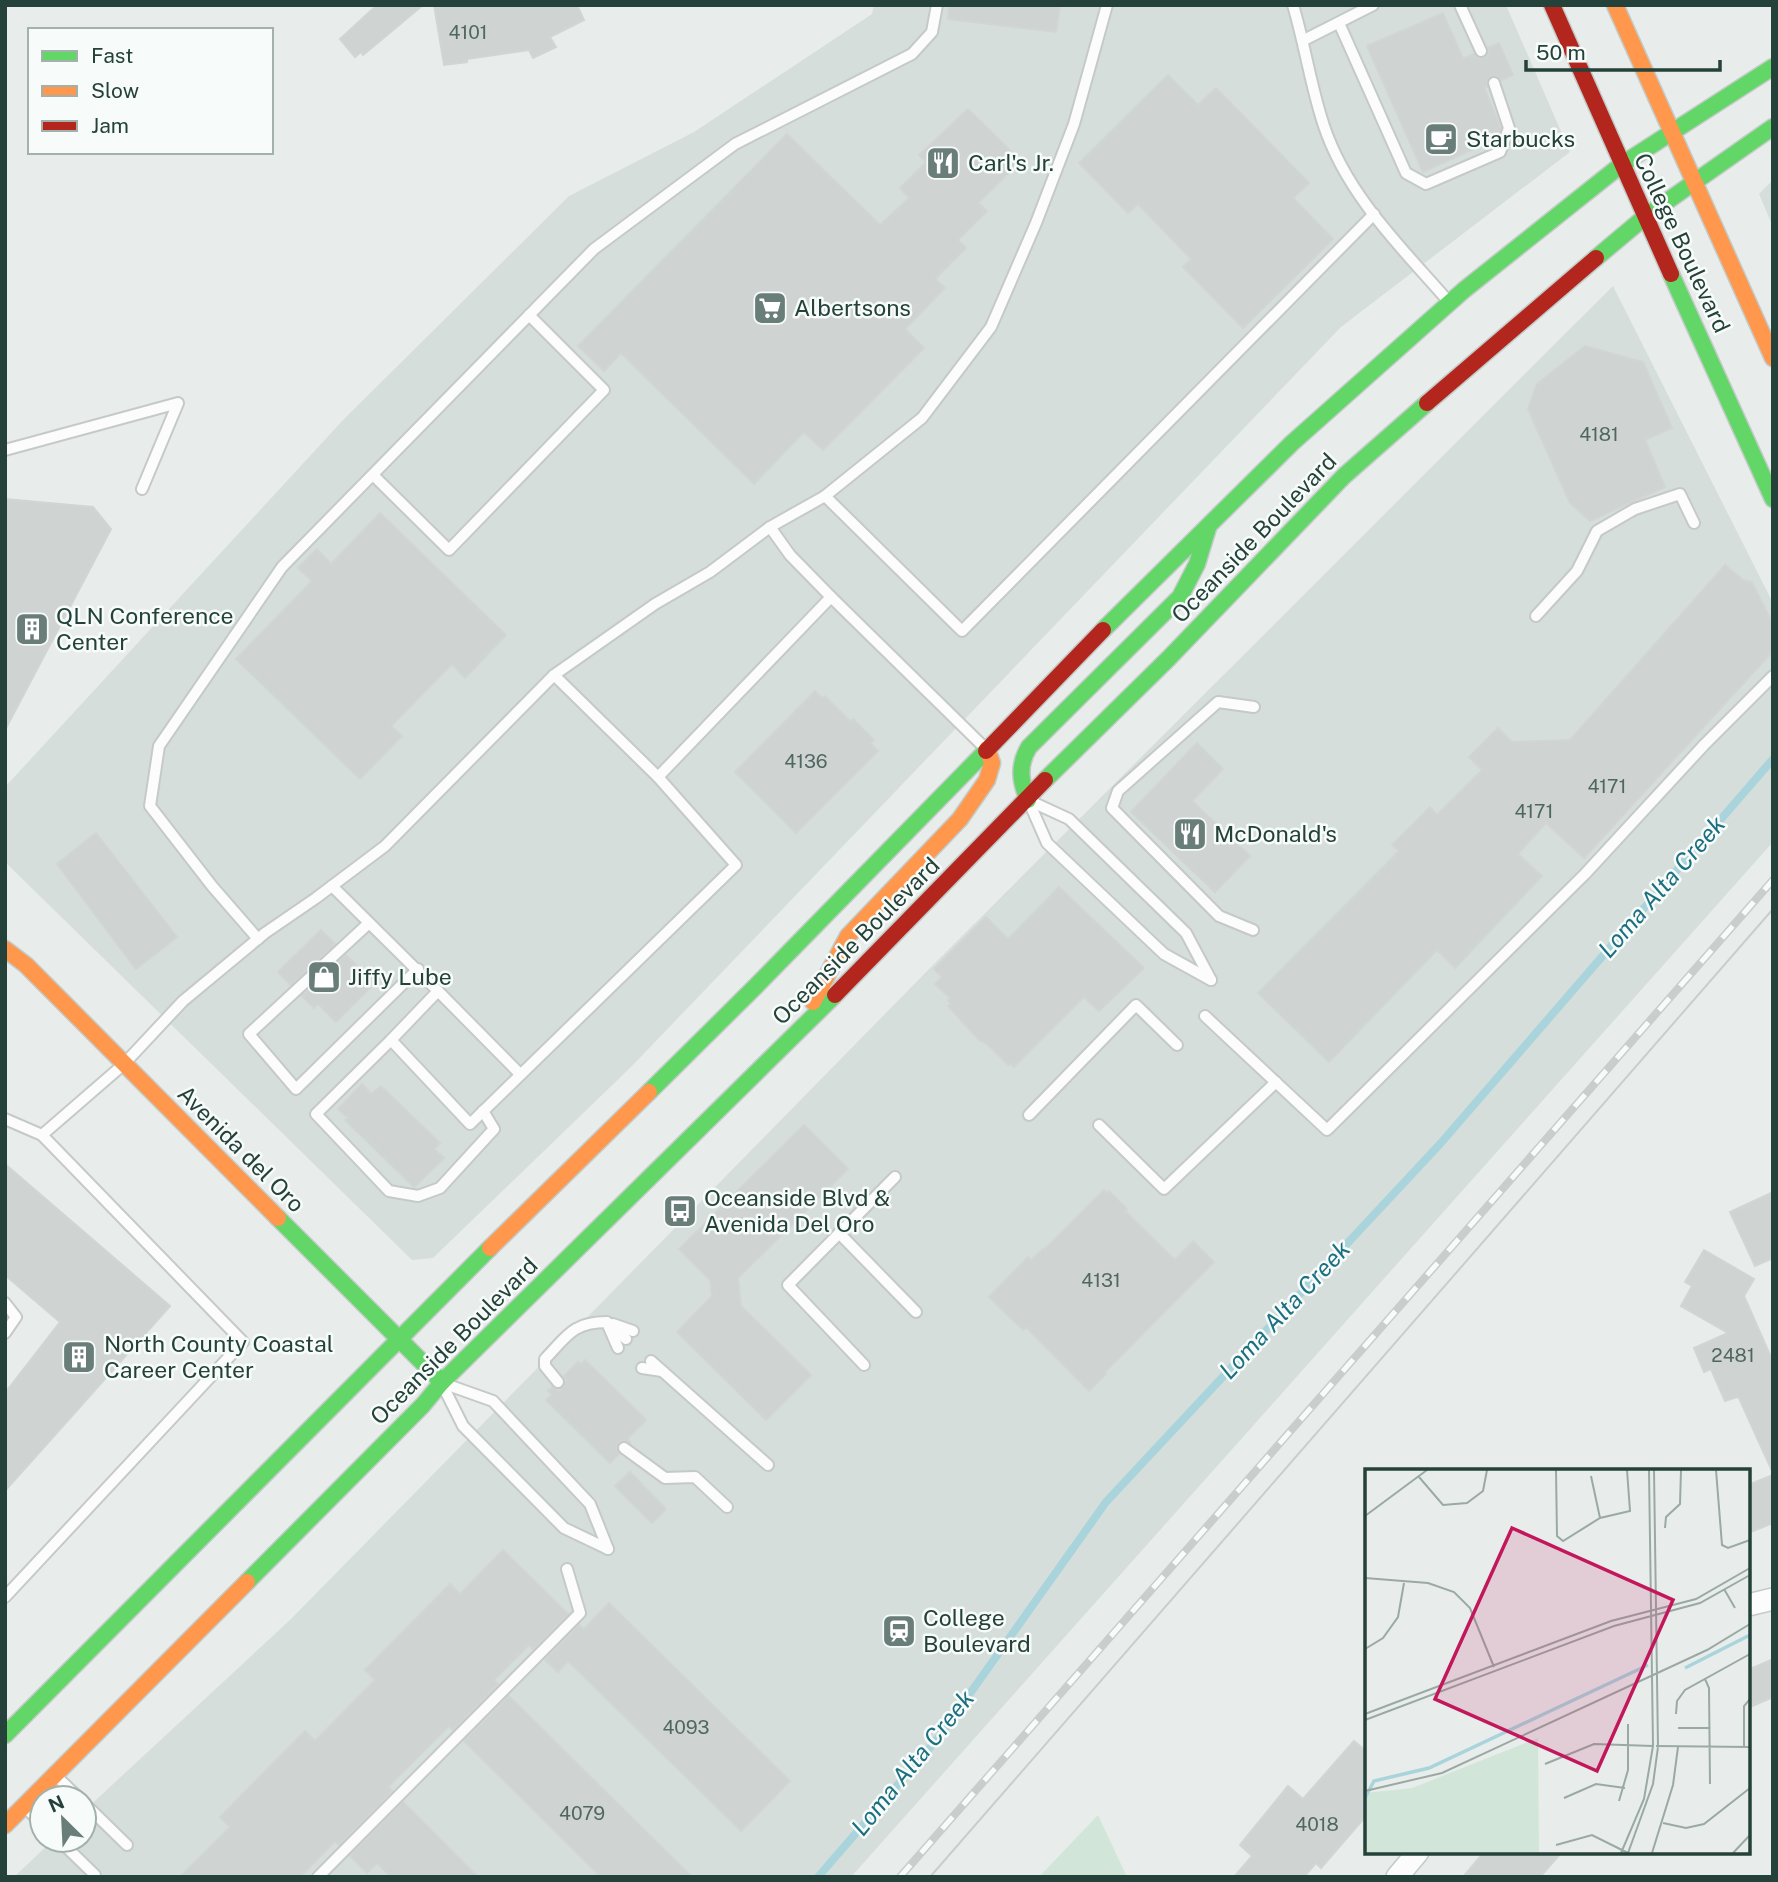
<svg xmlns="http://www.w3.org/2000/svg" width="1778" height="1882" font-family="'Public Sans',sans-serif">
<rect width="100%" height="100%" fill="#e8edeb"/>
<g fill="#d6dedb">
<polygon points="874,5 1506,5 1570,152 1341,327 632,1066 433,1258 412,1260 5,862 5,787 344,419 569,196 694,132 872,14"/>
<polygon points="1773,180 1773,227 1759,194"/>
<polygon points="1613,286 1773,603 1773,842 851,1877 14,1877 53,1840 84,1840 84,1811 291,1619 932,966"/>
</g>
<polygon fill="#d1e6d8" points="1098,1815 1127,1877 1039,1877"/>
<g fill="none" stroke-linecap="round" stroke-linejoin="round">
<polyline stroke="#a9d4db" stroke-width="8" points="818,1877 939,1737 1106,1502 1440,1144 1773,759"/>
</g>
<g fill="#cfd4d2" stroke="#d1d6d4" stroke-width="2">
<polygon points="377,5 423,5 363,55 361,52 355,57 340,39"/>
<polygon points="434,5 577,5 584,20 550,37 556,47 533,58 529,50 467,59 467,62 444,65"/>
<polygon points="949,5 1060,5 1056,32 948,19"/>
<polygon points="1443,13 1463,59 1474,54 1477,58 1484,58 1488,55 1488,48 1499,43 1513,75 1501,80 1496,76 1491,76 1487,81 1487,87 1484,88 1501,128 1496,139 1423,172 1367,46"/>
<polygon points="1168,75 1198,105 1216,88 1309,183 1293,198 1333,239 1243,328 1183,267 1191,259 1138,204 1128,213 1079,163"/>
<polygon points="968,109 1021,161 978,203 987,211 958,240 966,248 935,279 945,288 905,329 924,348 823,450 804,432 754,484 621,353 604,371 578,346 787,134 880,225 909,198 900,188 926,162 919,155"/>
<polygon points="1585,346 1643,362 1672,428 1645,440 1665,487 1590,521 1570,503 1528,409 1537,384"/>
<polygon points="5,499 93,507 111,529 5,730"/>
<polygon points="380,513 506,635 465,678 452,664 391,726 402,736 360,779 236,659 312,581 298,568 317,549 331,564"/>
<polygon points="1725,565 1743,580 1752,582 1773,624 1773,651 1584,858 1546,823 1518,854 1542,876 1455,968 1437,950 1329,1062 1258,993 1399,851 1392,845 1430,807 1437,815 1482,770 1469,757 1498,728 1512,742 1570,740"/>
<polygon points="815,691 822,698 825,696 850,721 853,719 874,740 870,743 878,751 796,833 735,772"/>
<polygon points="1197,743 1223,769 1192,801 1250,856 1215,892 1131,812"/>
<polygon points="96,833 177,937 136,969 57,864"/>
<polygon points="1059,887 1144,968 1099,1011 1084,997 1014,1067 1010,1063 1008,1065 987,1044 979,1040 948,1006 951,1004 948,1000 950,998 935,984 942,977 934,969 986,917 1008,939"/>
<polygon points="321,930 335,944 291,985 278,972"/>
<polygon points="346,955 356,965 351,969 370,988 336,1022 318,1004 314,1008 302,996"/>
<polygon points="362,1084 371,1094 381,1086 440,1143 434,1149 444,1158 414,1187 345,1120 348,1118 338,1109"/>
<polygon points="804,1125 848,1169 738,1278 741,1306 811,1375 766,1420 677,1332 712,1296 710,1280 679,1249"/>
<polygon points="5,1164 170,1306 5,1491 5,1393 60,1322 5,1275"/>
<polygon points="1104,1190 1107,1193 1109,1191 1127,1209 1125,1211 1175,1260 1193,1241 1214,1262 1104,1373 1106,1374 1089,1391 1026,1327 1023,1330 989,1297 1028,1257 1031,1260 1043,1249 1044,1250"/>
<polygon points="1773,1192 1773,1258 1755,1266 1730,1212"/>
<polygon points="1704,1250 1754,1279 1744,1296 1773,1362 1773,1473 1739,1398 1737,1397 1725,1401 1711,1369 1704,1372 1694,1348 1728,1333 1681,1306 1692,1286 1685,1282"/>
<polygon points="585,1360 646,1420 628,1438 630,1443 624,1440 618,1443 616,1448 619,1454 610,1463 546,1400 552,1395 548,1391 552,1387 559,1390 563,1388 566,1381 564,1376 578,1362 581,1365"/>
<polygon points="630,1472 666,1509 652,1523 615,1486"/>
<polygon points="1773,1475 1773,1523 1748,1533 1748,1485"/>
<polygon points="503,1550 568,1614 533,1649 529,1645 494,1680 498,1684 453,1730 449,1726 388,1787 392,1791 339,1845 335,1841 300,1877 180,1877 230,1827 220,1817 305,1731 315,1741 375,1680 365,1670 450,1584 460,1594"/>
<polygon points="609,1603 790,1781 741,1831 568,1661 558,1672 545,1660 579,1625 584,1629"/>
<polygon points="1773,1659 1773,1697 1748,1708 1748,1670"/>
<polygon points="509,1696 692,1877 601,1877 464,1741"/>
<polygon points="1354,1741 1367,1752 1367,1815 1321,1868 1316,1863 1304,1877 1234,1877 1252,1856 1240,1845 1288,1786 1303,1799"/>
<polygon points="403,1802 478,1877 391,1877 377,1863 367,1873 350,1856"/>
<polygon points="1484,1852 1562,1852 1540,1877 1463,1877"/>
</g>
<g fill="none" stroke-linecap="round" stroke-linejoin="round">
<g stroke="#c5cac8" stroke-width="14">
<g id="lane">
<path d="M1293,5C1305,45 1311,88 1324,126C1347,195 1401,247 1448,301"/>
<polyline points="1460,5 1481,51"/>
<polyline points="1339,23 1406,173 1426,184 1500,152 1509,128 1494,83"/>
<polyline points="1304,40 1373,5"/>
<polyline points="5,450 178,403 142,489"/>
<polyline points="373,475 449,550 604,390 529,315"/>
<polyline points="825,496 962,631 1374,214"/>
<polyline points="770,527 790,555 831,597 985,748"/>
<polyline points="1536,616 1577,571 1597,531 1635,509 1680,494 1694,523"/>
<polyline points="554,675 658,777"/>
<polyline points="1030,801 1069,819 1186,933 1211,980"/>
<polyline points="1029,802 1047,843 1164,954 1211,980"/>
<polyline points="332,886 438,991 391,1040 470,1124 736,865 658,777 831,597"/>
<polyline points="369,923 249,1034 296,1089 418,969"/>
<polyline points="1253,930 1219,916 1112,808 1118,791 1218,702 1254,707"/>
<polyline points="258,939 212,886 150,806 159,746 282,567 594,249 735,144 912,54 932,32 937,5"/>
<polyline points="438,991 520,1074"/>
<polyline points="1205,1016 1327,1130 1585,874 1704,745 1773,676"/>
<polyline points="391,1040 316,1114 389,1191 418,1196 440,1188 494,1129 483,1111"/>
<polyline points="1029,1115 1136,1005 1177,1045"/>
<polyline points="5,1119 42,1135 243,1342 5,1597"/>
<polyline points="1099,1125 1164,1189 1276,1082"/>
<polyline points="42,1135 124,1064 183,1001 265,933 316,898 385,846 554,675 655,604 710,572 770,527 825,496 922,418 991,327 1036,223 1074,124 1107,5"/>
<polyline points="839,1233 916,1312"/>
<polyline points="5,1303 16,1317 5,1333"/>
<polyline points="613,1324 633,1331"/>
<polyline points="608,1325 618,1348"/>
<polyline points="651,1361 768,1465"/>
<polyline points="864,1365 788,1285 895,1177"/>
<polyline points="642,1368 662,1371"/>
<path d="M558,1382L545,1366V1359C567,1336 573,1322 607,1322L626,1339"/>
<polyline points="448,1385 493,1401 590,1504 608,1549"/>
<polyline points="444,1388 463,1426 564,1528 608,1549"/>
<polyline points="624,1448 665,1478 695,1477 727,1507"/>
<polyline points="58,1778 79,1798"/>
<polyline points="84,1803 127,1845"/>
<polyline points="26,1808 42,1824"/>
<polyline points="59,1840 95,1875"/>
<polyline points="318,1877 580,1613 567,1569"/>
</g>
</g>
<g stroke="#c5cac8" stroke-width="24">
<g id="street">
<polyline points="1748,1605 1773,1599"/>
<polyline points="1397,1877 1418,1852"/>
</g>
</g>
<g stroke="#c3cbc8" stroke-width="19">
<g id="fast">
<polyline points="1596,258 1646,216 1773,127"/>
<polyline points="1671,274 1773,499"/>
<polyline points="1103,630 1292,443 1464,290 1621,165 1773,67"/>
<polyline points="1045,780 1169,658 1344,476 1427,403"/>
<path d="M1028,800C1020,781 1018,765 1029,747L1180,597L1197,564L1208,528"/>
<polyline points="649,1092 756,986 986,751"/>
<polyline points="278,1218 442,1382"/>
<polyline points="247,1582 423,1405 442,1382 835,995"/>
<polyline points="5,1735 490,1248"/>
</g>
</g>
<g stroke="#c3cbc8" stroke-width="19">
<g id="slow">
<polyline points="1615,5 1773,358"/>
<polyline points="5,949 26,965 278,1218"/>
<polyline points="813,1002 848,936 960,819 987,780 992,763 987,749"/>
<polyline points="490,1248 649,1092"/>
<polyline points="5,1825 247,1582"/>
</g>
</g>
<g stroke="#c3cbc8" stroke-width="19">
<g id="jam">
<polyline points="1552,5 1671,274"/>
<polyline points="1427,403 1596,258"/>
<polyline points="986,751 1103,630"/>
<polyline points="835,995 1045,780"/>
</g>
</g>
<use href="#lane" stroke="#fcfcfc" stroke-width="10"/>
<use href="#street" stroke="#fcfcfc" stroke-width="21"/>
<use href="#fast" stroke="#63d668" stroke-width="16"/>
<use href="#slow" stroke="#ff974d" stroke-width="16"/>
<use href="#jam" stroke="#b3261e" stroke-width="16"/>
<polyline stroke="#c9cdcc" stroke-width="2" points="930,1877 1773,909"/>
<g stroke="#c9cdcc" stroke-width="8">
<polyline id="rail" points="900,1877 1773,880"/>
</g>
<use href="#rail" stroke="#f7fbf9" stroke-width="5" stroke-dasharray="16" stroke-linecap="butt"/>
</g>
<defs>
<g id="cafe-square" transform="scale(1.75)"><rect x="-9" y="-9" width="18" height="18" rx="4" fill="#697e78" stroke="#f7fbf9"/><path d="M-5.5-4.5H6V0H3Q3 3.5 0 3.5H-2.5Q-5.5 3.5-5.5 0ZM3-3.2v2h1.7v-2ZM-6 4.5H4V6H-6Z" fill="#fff"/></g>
<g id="restaurant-square" transform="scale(1.75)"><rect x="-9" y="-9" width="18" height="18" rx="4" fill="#697e78" stroke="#f7fbf9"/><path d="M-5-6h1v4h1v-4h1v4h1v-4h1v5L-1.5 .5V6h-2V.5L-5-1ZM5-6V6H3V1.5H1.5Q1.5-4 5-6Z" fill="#fff"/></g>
<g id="supermarket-square" transform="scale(1.75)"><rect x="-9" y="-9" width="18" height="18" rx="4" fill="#697e78" stroke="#f7fbf9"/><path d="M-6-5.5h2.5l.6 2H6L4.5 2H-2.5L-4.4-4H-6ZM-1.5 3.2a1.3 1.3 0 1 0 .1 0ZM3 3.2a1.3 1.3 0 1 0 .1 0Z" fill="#fff"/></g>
<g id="building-square" transform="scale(1.75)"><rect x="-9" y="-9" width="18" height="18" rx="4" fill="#697e78" stroke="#f7fbf9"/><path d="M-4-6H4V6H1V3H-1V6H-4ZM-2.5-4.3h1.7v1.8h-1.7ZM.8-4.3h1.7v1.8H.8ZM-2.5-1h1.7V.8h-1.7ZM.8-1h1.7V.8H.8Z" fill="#fff"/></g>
<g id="shop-square" transform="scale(1.75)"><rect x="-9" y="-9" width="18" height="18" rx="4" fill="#697e78" stroke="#f7fbf9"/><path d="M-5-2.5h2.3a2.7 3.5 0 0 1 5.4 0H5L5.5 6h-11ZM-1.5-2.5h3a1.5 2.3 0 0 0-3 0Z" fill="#fff"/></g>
<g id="bus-square" transform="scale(1.75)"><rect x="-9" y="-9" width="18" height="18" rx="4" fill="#697e78" stroke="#f7fbf9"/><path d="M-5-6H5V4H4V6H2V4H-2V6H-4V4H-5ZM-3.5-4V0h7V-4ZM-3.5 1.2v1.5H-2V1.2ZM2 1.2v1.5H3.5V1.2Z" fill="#fff"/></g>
<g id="station-square" transform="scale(1.75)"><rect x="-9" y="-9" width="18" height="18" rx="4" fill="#697e78" stroke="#f7fbf9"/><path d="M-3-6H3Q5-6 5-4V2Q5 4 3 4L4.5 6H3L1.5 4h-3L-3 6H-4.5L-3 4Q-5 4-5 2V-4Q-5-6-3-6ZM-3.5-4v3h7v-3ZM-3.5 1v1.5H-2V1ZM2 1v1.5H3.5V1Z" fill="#fff"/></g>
</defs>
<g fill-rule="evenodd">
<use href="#cafe-square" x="1441" y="139"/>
<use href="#restaurant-square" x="943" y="163"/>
<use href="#supermarket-square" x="770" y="308"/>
<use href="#building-square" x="32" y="629"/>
<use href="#restaurant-square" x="1190" y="834"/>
<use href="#shop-square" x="324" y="977"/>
<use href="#bus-square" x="680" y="1211"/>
<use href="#building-square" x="79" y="1357"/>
<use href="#station-square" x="899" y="1631"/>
</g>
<g text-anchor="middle" stroke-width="5" stroke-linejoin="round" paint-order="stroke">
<g font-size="19" fill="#506761">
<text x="468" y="39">4101</text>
<text x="1599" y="441">4181</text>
<text x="806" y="768">4136</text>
<text x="1607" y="793">4171</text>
<text x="1534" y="818">4171</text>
<text x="1101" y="1287">4131</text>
<text x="1733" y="1362">2481</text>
<text x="686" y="1734">4093</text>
<text x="582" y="1820">4079</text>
<text x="1317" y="1831">4018</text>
</g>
<g font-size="23" fill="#24423a" stroke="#f7fbf9" text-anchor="start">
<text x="1466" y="147">Starbucks</text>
<text x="968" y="171">Carl's Jr.</text>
<text x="794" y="316">Albertsons</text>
<text x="56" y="624">QLN Conference<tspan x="56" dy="26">Center</tspan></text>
<text x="1214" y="842">McDonald's</text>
<text x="348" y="985">Jiffy Lube</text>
<text x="704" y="1206">Oceanside Blvd &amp;<tspan x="704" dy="26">Avenida Del Oro</tspan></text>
<text x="104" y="1352">North County Coastal<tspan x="104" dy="26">Career Center</tspan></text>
<text x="923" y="1626">College<tspan x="923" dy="26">Boulevard</tspan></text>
</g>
<g font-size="23" fill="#24423a" stroke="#f7fbf9">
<text transform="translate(1682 243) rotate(65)" y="8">College Boulevard</text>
<text transform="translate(1254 538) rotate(-46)" y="8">Oceanside Boulevard</text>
<text transform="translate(856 941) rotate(-45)" y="8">Oceanside Boulevard</text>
<text transform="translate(241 1149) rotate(45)" y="8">Avenida del Oro</text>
<text transform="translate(454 1341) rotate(-45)" y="8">Oceanside Boulevard</text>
</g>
<g font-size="24" font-style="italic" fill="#1c6f80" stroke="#f7fbf9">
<text transform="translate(1662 887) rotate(-49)" y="8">Loma Alta Creek</text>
<text transform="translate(1285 1310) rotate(-47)" y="8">Loma Alta Creek</text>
<text transform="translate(913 1763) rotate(-51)" y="8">Loma Alta Creek</text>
</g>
</g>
<g transform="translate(1365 1469)">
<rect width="385" height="385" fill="#e8edeb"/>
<path d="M173,269L174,384H0V324L47,319Z" fill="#d1e6d8"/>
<path fill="none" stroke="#a9d4db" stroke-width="3.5" d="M320,199L385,166M0,329L9,312L64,299L283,196"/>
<path fill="none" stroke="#9aa9a4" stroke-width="2" d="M191,1L192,67L198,72L235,49L265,42L262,1M351,1L357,76L363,79L385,71M226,7L235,49M54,8L78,36L102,34L118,22L122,1M0,47L62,1M300,59L301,48L315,35L316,1M0,109L63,114L89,123L105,139L129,198M359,120L370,139M0,180L18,169L33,148L39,114M340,210L344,219L345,315M0,245L246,152L331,130L385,99M311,245L312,232L320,221L385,185M0,251L249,157L335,134L385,106M313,259H344M291,277L385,278M379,278V237L385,230M180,295L229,275L288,277M0,322L77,304L342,181L385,155M199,329L231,315L260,319M254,332L263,301V255M298,354L321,359L339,355L385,319M191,376L227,366L263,384M256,384L279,330L288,277L284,1M263,384L288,315L293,278L289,1M287,384L308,316L313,278M368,384L385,366"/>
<path fill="#c2185b" fill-opacity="0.15" stroke="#c2185b" stroke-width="3.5" d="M147,59L308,131L232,302L70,230Z"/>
<rect width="385" height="385" fill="none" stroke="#24423a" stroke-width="3.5"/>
</g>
<rect width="1778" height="1882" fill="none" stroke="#24423a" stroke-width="14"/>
<rect x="28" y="28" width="245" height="126" fill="#f7fbf9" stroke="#a3b1ad" stroke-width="2"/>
<rect x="42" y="51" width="35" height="10" fill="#63d668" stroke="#a3b1ad" stroke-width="2"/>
<text x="91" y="63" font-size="21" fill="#24423a">Fast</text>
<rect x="42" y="86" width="35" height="10" fill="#ff974d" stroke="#a3b1ad" stroke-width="2"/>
<text x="91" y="98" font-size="21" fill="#24423a">Slow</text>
<rect x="42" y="121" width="35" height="10" fill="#b3261e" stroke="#a3b1ad" stroke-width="2"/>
<text x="91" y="133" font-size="21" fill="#24423a">Jam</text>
<g transform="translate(63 1819) rotate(336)"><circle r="33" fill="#f7fbf9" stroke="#a3b1ad" stroke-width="2"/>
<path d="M0-5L12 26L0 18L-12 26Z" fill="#697e78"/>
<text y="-10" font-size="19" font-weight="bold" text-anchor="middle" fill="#24423a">N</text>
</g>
<path d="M1526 60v10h194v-10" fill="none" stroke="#24423a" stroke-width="3.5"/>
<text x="1536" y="60" font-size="21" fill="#24423a" stroke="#f7fbf9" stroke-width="5" paint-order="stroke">50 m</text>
</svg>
